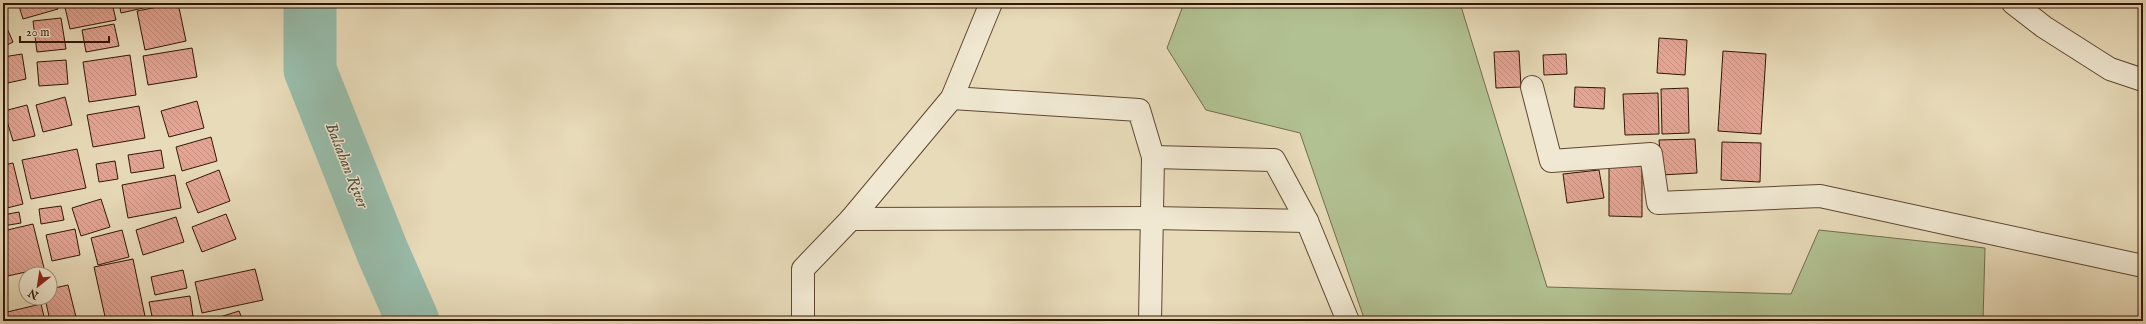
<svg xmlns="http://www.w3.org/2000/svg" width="2146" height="324" font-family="'IM FELL English',serif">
<defs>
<pattern id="building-back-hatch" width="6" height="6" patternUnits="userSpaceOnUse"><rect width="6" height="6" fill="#e4a594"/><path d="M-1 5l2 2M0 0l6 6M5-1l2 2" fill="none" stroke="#c48d7e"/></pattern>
</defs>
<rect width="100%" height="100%" fill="#e8dbb9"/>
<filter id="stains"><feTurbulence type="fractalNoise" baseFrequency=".005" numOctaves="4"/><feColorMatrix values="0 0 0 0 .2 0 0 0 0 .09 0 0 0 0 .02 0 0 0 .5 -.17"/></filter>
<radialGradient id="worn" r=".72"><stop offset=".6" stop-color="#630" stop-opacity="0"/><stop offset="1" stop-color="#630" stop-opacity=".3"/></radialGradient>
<polygon fill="#b2c192" stroke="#726c4c" points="1184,3 1460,3 1547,287 1791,294 1819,230 1985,248 1983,321 1365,321 1300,133 1206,110 1167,48"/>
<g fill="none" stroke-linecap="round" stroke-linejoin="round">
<polyline stroke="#98bcaa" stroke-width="53" points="310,3 310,70 383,253 413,321"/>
</g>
<g fill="url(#building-back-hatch)" stroke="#321605">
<polygon points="18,3 56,3 58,9 23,19"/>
<polygon points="64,3 112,3 116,20 70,29"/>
<polygon points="119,3 165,3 121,13"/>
<polygon points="178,3 186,41 145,50 137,11"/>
<polygon points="61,18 66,49 37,52 33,21"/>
<polygon points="3,19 13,42 3,47"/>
<polygon points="114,24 119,46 86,52 82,30"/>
<polygon points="1659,38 1687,40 1685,75 1657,73"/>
<polygon points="192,48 197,77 148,85 143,56"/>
<polygon points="1519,51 1521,87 1496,88 1494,52"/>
<polygon points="1723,51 1766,54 1761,134 1718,131"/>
<polygon points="22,54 26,79 3,84 3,57"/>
<polygon points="1566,54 1567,74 1544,75 1543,55"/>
<polygon points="130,55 136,95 89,102 83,62"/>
<polygon points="66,60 68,84 39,86 37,62"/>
<polygon points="1575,87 1605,88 1604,109 1574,107"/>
<polygon points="1688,88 1689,133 1662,134 1661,89"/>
<polygon points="1658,93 1659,134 1625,135 1623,94"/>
<polygon points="65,97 72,125 43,132 36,105"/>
<polygon points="197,101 204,128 169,137 161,111"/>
<polygon points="27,105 35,136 13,141 4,111"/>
<polygon points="139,106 145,138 93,147 87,115"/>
<polygon points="211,137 217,161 182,171 176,147"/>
<polygon points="1695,139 1697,173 1662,175 1659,140"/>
<polygon points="1722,142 1761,143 1760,182 1721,180"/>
<polygon points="77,149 86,188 31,199 22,160"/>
<polygon points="161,150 164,168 131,173 128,155"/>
<polygon points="115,161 118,179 99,182 96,164"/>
<polygon points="13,163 23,204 3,209 3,165"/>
<polygon points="1609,164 1642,164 1642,217 1609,216"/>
<polygon points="219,170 230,201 198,213 186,183"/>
<polygon points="1599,170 1604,198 1567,203 1563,174"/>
<polygon points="175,175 181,208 128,218 122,185"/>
<polygon points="101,199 110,227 81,236 72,208"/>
<polygon points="61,206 64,220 41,224 39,209"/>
<polygon points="19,212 21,223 3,226 3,215"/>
<polygon points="226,214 236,239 202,252 192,227"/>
<polygon points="176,217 184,242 143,255 136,230"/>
<polygon points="33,224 44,268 3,277 3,231"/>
<polygon points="75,229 80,255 52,261 46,235"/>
<polygon points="122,230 129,257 98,265 91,238"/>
<polygon points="133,259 146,321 106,321 94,267"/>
<polygon points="255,269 263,300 202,313 195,282"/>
<polygon points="183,270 187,288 155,295 151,277"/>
<polygon points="68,285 76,317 50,321 45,298 50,298 50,289"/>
<polygon points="190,296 193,316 153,321 149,302"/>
<polygon points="41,304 45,321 3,321 3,313"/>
<polygon points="239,311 243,321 207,321"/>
</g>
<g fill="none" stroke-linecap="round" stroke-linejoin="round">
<g stroke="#604732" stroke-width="24">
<g id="street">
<polyline points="2013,3 2044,27 2110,69 2143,80"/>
<polyline points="1532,87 1551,161 1651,154 1658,203 1820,196 2143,266"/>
<polyline points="952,98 1139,110 1153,157 1150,321"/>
<polyline points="1153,157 1274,160 1307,221 1348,321"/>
<polyline points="851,219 1152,218 1307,221"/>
<polyline points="803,321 803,269 851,219 952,98 991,3"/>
</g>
</g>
<use href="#street" stroke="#f0e8d2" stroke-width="22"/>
</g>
<g text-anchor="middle" stroke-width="3" stroke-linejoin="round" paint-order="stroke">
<g font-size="16" font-style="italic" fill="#56503f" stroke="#f0e8d2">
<text transform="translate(348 165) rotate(68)" y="6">Balsahan River</text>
</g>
</g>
<rect width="2146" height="324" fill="none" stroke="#e8dbb9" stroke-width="16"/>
<rect x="4" y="4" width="2138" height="316" fill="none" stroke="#321605" stroke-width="2"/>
<rect x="8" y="8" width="2130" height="308" fill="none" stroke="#321605"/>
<g transform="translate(38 286) rotate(210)"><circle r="19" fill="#f0e8d2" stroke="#a49480"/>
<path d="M0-3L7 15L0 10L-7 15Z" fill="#8f2418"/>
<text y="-6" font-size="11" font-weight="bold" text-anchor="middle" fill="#321605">N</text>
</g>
<path d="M20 36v6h89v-6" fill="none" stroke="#321605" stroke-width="2"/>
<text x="26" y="36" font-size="12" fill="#321605" stroke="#f0e8d2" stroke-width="3" paint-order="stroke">20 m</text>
<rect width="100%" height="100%" filter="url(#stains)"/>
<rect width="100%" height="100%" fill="url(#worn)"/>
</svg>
